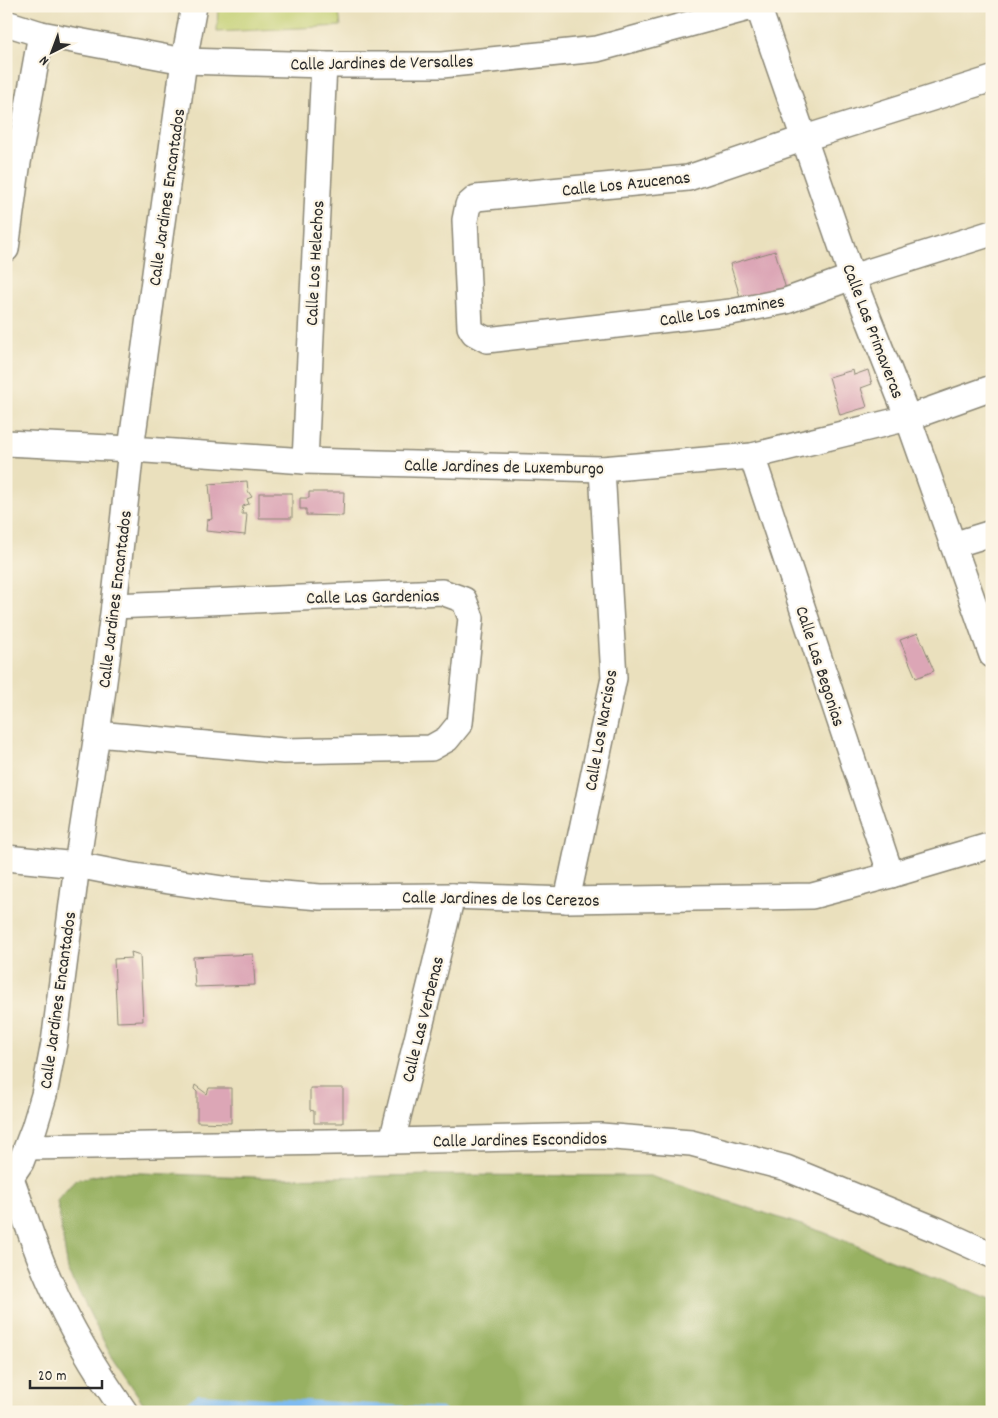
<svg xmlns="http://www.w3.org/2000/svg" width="998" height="1418" font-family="Dekko,sans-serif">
<rect width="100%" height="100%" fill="#fcf5e5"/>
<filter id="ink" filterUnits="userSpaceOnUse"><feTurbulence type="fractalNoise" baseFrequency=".02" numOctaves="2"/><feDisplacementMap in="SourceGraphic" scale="10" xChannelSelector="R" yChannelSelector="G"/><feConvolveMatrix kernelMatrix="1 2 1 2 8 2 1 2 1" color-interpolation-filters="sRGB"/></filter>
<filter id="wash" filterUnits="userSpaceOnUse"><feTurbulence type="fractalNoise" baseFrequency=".0096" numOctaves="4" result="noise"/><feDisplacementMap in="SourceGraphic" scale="20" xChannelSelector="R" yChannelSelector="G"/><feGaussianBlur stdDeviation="1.12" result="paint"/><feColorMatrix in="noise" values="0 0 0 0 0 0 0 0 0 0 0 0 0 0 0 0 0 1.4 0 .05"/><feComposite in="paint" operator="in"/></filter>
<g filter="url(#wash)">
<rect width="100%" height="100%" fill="#eae0bd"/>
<polygon fill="#c1ce70" stroke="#767c4e" points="218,6 338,6 341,26 217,32"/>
<polygon fill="#98b162" stroke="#626e46" points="114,1172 279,1178 431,1175 650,1176 823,1232 992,1301 992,1412 149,1412 109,1352 68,1270 57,1201 75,1180"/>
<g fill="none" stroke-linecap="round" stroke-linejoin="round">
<polyline stroke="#7ebbf1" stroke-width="8" points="180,1412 199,1398 442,1412"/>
</g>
<g id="blocks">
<g fill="#dca6b6">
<polygon points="775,251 787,293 743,306 730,264"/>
<polygon points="853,370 854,375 868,370 872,384 861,388 867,407 840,415 829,377"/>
<polygon points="247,481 248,491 252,497 247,499 249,504 243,506 242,514 247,514 245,535 206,531 207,520 212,519 209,484"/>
<polygon points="309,492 344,492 343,516 306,515 306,509 300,509 300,498 309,498"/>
<rect x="259" y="493" width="33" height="25"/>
<polygon points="918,633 934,671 916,678 900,640"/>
<polygon points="131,952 140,955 143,1021 117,1022 114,959 132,958"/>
<polygon points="253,954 255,985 195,987 193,957"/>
<polygon points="195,1085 207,1094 209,1088 231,1088 231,1123 197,1122 197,1092 194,1089"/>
<polygon points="310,1088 343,1088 343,1123 314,1123 314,1111 310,1110"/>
</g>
</g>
</g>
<g filter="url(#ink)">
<use href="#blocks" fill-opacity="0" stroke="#8a8674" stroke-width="1"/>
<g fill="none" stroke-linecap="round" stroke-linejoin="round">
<g stroke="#8a8674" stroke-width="28">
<g id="minor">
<polyline points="758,6 852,277 908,418 992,655"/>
<polyline points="6,23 41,34 184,61 324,65 442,65 597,49 756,6"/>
<polyline points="992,79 805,138 688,178 476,198 468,205 465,220 470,327 474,333 487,340 731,312 786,301 852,277 992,233"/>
<polyline points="6,249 17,168 41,34"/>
<polyline points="6,443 131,449 305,461 602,469 752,456 908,418 992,388"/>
<polyline points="752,456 891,875"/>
<polyline points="305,461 324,65"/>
<polyline points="953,545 992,533"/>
<polyline points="97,734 284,751 431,748 447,739 460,723 471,618 464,600 442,592 114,606"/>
<polyline points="6,858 77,865 128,875 223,889 320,897 452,896 567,900 812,896 891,875 992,845"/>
<polyline points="567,900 614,678 602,469"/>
<polyline points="392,1141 452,896"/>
<polyline points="28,1147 392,1141 601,1136 691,1143 786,1168 937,1230 992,1255"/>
<path d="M11,1178C24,1213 35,1249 50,1282C70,1328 96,1371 125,1412"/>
<polyline points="6,1184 21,1162 34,1128 44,1095 54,1043 77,865 97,734 114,606 131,449 184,61 194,6"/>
</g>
</g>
<use href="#minor" stroke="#fff" stroke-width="25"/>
</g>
</g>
<g text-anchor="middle" stroke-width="4.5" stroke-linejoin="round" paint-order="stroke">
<g font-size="18" fill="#2b2b2b" stroke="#fcf5e5">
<text transform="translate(382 62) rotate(-1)" y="6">Calle Jardines de Versalles</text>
<text transform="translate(626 183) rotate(-6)" y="6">Calle Los Azucenas</text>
<text transform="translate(166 197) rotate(-82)" y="6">Calle Jardines Encantados</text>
<text transform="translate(314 263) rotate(-87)" y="6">Calle Los Helechos</text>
<text transform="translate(722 310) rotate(-9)" y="6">Calle Los Jazmines</text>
<text transform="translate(874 331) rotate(69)" y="6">Calle Las Primaveras</text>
<text transform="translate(504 466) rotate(1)" y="6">Calle Jardines de Luxemburgo</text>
<text transform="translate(373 596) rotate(-1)" y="6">Calle Las Gardenias</text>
<text transform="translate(114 599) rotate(-83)" y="6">Calle Jardines Encantados</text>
<text transform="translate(821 666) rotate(72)" y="6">Calle Las Begonias</text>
<text transform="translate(600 730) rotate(-80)" y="6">Calle Los Narcisos</text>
<text transform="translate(501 898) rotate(1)" y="6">Calle Jardines de los Cerezos</text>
<text transform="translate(57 1000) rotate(-82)" y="6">Calle Jardines Encantados</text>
<text transform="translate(422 1019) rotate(-76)" y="6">Calle Las Verbenas</text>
<text transform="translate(520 1139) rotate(-1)" y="6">Calle Jardines Escondidos</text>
</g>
</g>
<rect width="998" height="1418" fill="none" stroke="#fcf5e5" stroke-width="25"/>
<g transform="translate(52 52) rotate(222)" stroke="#fcf5e5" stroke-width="4" paint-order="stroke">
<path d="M0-4L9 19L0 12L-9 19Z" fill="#2b2b2b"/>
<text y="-8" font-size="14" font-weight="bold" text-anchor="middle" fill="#2b2b2b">N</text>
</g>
<path d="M30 1380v8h72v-8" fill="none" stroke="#2b2b2b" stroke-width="2.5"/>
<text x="38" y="1380" font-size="15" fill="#2b2b2b" stroke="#fcf5e5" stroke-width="4" paint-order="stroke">20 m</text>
</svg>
